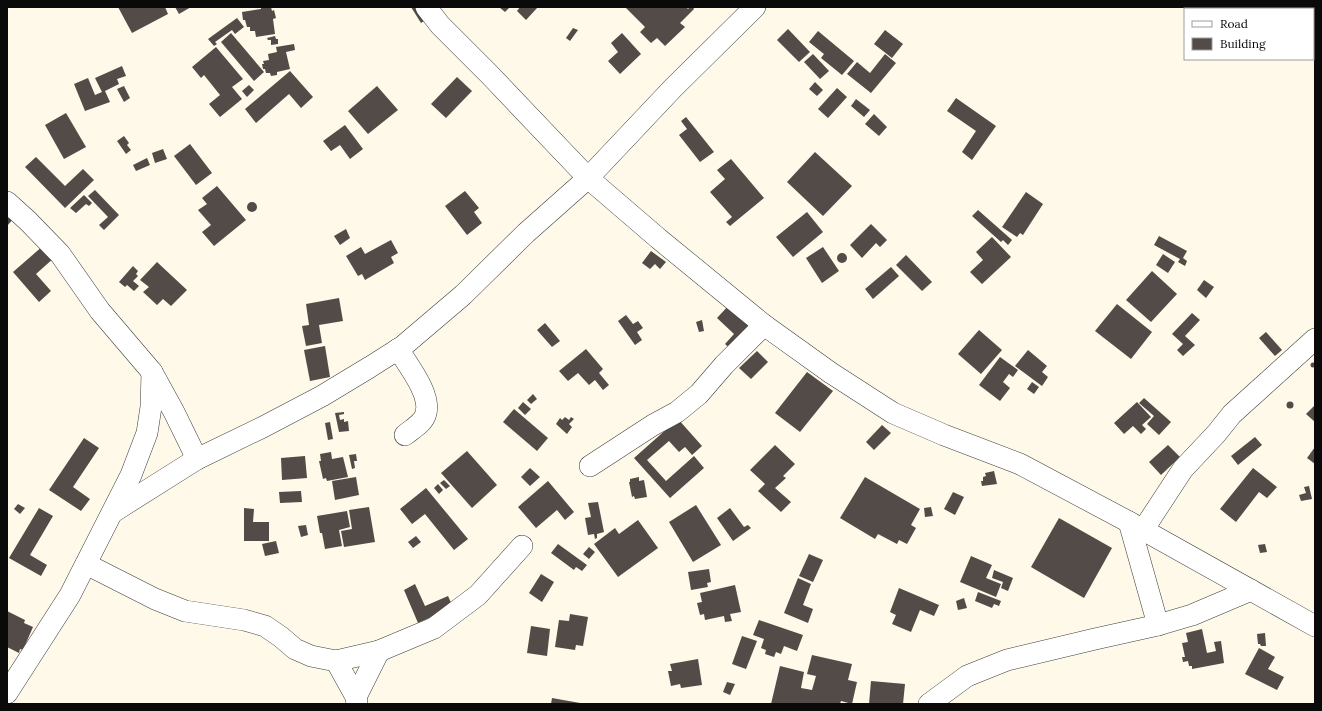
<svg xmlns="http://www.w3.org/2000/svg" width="1322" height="711" font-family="Lora,serif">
<rect width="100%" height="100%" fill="#fef9e8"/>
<g fill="#524b47">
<polygon points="118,7 165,7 168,14 132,33"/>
<polygon points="175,7 191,7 179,14"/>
<polygon points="261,7 271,7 272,11 274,10 276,18 273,19 275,34 256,37 255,31 250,31 250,27 247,27 245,20 243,20 242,12 261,9"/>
<polygon points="411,7 424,7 430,17 421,23"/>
<polygon points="499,7 510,7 505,12"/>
<polygon points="520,7 538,7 526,20 517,11"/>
<polygon points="628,7 686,7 688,9 690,7 693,7 694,9 680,23 685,27 665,46 657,38 651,43 640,32 645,27 626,8"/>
<polygon points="237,18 244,27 235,34 232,30 215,42 217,44 214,46 208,39"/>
<polygon points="573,28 578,30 570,41 566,38"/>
<polygon points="788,29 810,52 799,62 777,40"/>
<polygon points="885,30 903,44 892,58 874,44"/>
<polygon points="818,31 854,61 842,75 821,58 824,54 809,42"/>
<polygon points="231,33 264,72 254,81 221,42"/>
<polygon points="622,33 641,54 620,74 608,61 618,52 611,43"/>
<polygon points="275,36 276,39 278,39 278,44 271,45 271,40 268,40 267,38"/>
<polygon points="294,44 295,50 286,52 290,69 277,72 277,75 271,76 270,73 266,73 265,69 263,69 262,64 264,64 263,61 269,60 268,54 277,52 276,47"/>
<polygon points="216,47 243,79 232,87 242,99 220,117 209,104 220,95 204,75 201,78 192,67"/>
<polygon points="813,54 829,71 820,79 804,62"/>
<polygon points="885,54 896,63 871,93 847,74 857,62 870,73"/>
<polygon points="122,66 126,76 117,79 119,84 105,91 110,102 85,111 74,84 88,78 95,95 102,92 95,78"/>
<polygon points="290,71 313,97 301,108 289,94 256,123 245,109"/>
<polygon points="457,77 472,91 446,118 431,104"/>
<polygon points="815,82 823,90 817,96 809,89"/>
<polygon points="249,85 254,90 247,97 242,91"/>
<polygon points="124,86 130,98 124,102 117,89"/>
<polygon points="377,86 398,110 368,134 348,111"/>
<polygon points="837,88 847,97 828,118 818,109"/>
<polygon points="956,98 996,126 972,160 962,152 976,131 947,111"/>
<polygon points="856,99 870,110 864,117 851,106"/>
<polygon points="66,113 86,147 64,159 45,125"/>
<polygon points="874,114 887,127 879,136 865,124"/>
<polygon points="686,117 714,152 700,162 679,135 687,129 681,121"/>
<polygon points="345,125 363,149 350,159 340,145 331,151 323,141"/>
<polygon points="124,136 129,143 127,145 131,150 126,154 117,141"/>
<polygon points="190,144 212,173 196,185 174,156"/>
<polygon points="163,149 167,159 155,163 152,153"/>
<polygon points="815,152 852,186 823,216 787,182"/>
<polygon points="36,157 65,186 83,169 94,180 65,208 25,167"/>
<polygon points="147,158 150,165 136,171 133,165"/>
<polygon points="731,159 764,198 730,226 726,222 732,217 710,192 725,179 717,170"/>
<polygon points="217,186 246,220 214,246 202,232 211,225 198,210 207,204 202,198"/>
<polygon points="95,190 119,215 104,230 99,225 108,217 88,196"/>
<polygon points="465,191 479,208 474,212 482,223 467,235 445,206"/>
<polygon points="1026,192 1043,204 1023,235 1020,233 1017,237 1002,227"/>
<polygon points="84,195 92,203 89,206 86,204 76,213 70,208"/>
<circle cx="252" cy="207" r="5"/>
<polygon points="978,210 1012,240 1008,245 1003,240 1001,242 972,216"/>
<polygon points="7,212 14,218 7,226"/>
<polygon points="807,212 823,232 793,257 776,237"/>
<polygon points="871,224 887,240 880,247 876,243 862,258 850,245"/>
<polygon points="346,229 350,238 340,245 334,236"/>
<polygon points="1159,236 1187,251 1183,258 1187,261 1185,266 1178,262 1180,259 1154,245"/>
<polygon points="992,237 1011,257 982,284 970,272 983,260 976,252"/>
<polygon points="391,240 398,253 391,257 394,263 365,280 362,274 358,276 346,256 361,247 365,254"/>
<polygon points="44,245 55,257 36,274 51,291 39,302 13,272"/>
<polygon points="823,247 839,271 822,283 806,258"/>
<polygon points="651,251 666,262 660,269 655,264 650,269 642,263"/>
<circle cx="842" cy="258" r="5"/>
<polygon points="1163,254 1175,262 1168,273 1156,265"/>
<polygon points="906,255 932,282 922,291 896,265"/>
<polygon points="157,262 187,290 171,306 163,299 157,305 143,292 149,287 140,280"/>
<polygon points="133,266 138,271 136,274 138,276 133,281 139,286 134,291 127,285 125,287 119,282"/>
<polygon points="891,267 899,276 873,299 865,289"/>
<polygon points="1152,271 1177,294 1151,322 1126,300"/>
<polygon points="1204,280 1214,287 1206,298 1197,290"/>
<polygon points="339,298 343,321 319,325 322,343 306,346 302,326 309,325 306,304"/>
<polygon points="730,304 757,328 734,352 725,344 734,334 717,318"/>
<polygon points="1117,304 1152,332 1131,359 1095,331"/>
<polygon points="1192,313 1200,320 1185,336 1195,345 1183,356 1177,350 1183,344 1172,334"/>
<polygon points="626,315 633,324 638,321 643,328 637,332 642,340 635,345 618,321"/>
<polygon points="702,320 704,331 699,332 696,322"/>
<polygon points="545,323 560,341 552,347 537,330"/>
<polygon points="979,330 1002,350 981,374 958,354"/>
<polygon points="1266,332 1282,350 1275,356 1259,338"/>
<polygon points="325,346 330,377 310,381 304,350"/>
<polygon points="586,349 603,369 599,373 609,385 603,390 595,380 589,385 578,373 568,381 559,371"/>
<polygon points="1028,350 1047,366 1042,372 1048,377 1042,386 1015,366"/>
<polygon points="757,351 768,362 751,379 739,368"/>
<polygon points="1000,357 1018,370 1013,377 1009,374 1003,382 1010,388 1000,401 979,385"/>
<circle cx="1313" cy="365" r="2.5"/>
<polygon points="807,372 833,391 800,432 775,413"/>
<polygon points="1032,382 1039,387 1034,394 1027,389"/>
<polygon points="533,394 537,399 531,404 527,400"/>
<polygon points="1144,398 1171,422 1159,435 1147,424 1154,416 1139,403"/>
<circle cx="1290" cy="405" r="3.5"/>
<polygon points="523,402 531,409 525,415 518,408"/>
<polygon points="1137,402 1151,417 1142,425 1146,429 1141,434 1133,426 1124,434 1114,423"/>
<polygon points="1315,405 1315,422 1306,414"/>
<polygon points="514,409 548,438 537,451 503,422"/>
<polygon points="344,412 344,414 339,415 340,420 344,419 344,422 348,421 349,431 339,432 335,413"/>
<polygon points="565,417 569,420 571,417 574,419 569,424 572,427 567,434 556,424 560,418 562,420"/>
<polygon points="678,419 702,446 692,455 685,447 679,452 669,441 647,460 666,481 694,456 704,468 670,498 634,458"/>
<polygon points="330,422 333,439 328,440 325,423"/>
<polygon points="882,425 891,433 874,450 866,442"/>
<polygon points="1255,437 1262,445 1238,465 1231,456"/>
<polygon points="84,438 99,448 73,487 90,499 81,511 49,490"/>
<polygon points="775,445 795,464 783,476 786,478 775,488 791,502 781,512 758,491 765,484 750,470"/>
<polygon points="1168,445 1180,457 1161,475 1149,462"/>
<polygon points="1315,447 1315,464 1307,458"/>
<polygon points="467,451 497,485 472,508 441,473"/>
<polygon points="331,452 332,459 343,457 348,477 327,481 326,478 323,479 319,461 321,461 320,454"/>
<polygon points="356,454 357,461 354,461 355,468 352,469 349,455"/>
<polygon points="305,456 307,478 282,480 281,458"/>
<polygon points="530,468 540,477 530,486 521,477"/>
<polygon points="1253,468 1277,487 1267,498 1259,492 1236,522 1220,509"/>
<polygon points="994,471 997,484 982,486 981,481 983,481 983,477 986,476 985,473"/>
<polygon points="356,477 359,495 335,500 332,481"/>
<polygon points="639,477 639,481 644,480 647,497 635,499 634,496 632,497 629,482 630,482 630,479"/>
<polygon points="865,477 920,509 911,525 916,528 907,544 899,540 897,544 878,534 875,539 840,518"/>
<polygon points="444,480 450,486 446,489 440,483"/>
<polygon points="548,481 574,512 565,520 557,510 536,528 518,507"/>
<polygon points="438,484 443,490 439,494 434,488"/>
<polygon points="1309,486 1312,499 1301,501 1299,495 1306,493 1304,487"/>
<polygon points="426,488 468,539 454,550 425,514 412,524 400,509"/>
<polygon points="301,491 302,502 280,503 279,492"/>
<polygon points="953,492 964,497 955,515 944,509"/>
<polygon points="598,502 604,532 597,534 597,538 595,539 594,534 588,535 585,518 591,517 588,503"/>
<polygon points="18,504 25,508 20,514 14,509"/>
<polygon points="696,505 721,545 693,562 669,522"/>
<polygon points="369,507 375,542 344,547 341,531 352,529 349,510"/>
<polygon points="931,507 933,516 925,517 924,508"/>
<polygon points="39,508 53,516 30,555 47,565 41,576 9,558"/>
<polygon points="244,508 254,509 253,522 269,522 269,541 244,541"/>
<polygon points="730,508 744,527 748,525 751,528 733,541 717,518"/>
<polygon points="347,511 350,527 339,530 342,546 325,549 322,533 320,533 317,516"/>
<polygon points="1059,518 1112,548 1084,598 1031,567"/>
<polygon points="638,520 658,548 618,577 594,544 615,528 619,534"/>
<polygon points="306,525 308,535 301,537 298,526"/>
<polygon points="416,536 421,542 413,548 408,542"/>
<polygon points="276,541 279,553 265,556 262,544"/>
<polygon points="558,544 587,565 582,571 576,567 574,570 551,553"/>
<polygon points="1265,544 1267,552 1260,553 1258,545"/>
<polygon points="589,547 595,552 589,559 583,554"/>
<polygon points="809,554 823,560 813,582 799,576"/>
<polygon points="971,556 992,565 986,578 1001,584 996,597 960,582"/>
<polygon points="709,569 711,582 707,583 708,587 691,590 688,572"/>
<polygon points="994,570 1013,578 1008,591 1001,588 1003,582 992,578"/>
<polygon points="541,574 554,582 542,602 529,593"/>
<polygon points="798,578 811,584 803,605 813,609 808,623 784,613"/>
<polygon points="415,584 425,606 448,596 453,607 418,623 404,590"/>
<polygon points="735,585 741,612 730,614 732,621 725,622 724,616 705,620 704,614 700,615 697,603 702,602 700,593"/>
<polygon points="899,588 939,605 934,616 920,610 911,632 892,624 896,615 890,612"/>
<polygon points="978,592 1001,601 999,606 994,604 992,608 975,601"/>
<polygon points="964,598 967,608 958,610 956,601"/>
<polygon points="7,611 25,620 24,623 33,627 23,650 20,649 19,653 7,647"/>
<polygon points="570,614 588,617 583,646 576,645 575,650 555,647 559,620 569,621"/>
<polygon points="759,620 803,635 797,651 784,646 781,654 776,652 774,657 765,654 766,650 761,648 764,639 753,635"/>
<polygon points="531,626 550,629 547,656 527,653"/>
<polygon points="1202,629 1207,653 1216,651 1214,642 1221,641 1224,663 1192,669 1192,666 1189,666 1188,661 1183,662 1182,657 1185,657 1182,643 1188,642 1186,633"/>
<polygon points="1265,633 1266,646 1261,646 1260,644 1258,644 1257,634"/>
<polygon points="742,636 757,641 746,669 732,664"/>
<polygon points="1259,648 1275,657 1268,669 1284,677 1277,690 1245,674"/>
<polygon points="812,655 852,664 848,680 857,682 852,704 841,701 840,704 771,704 780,666 804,672 801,688 812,690 816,676 807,674"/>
<polygon points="698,659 702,685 681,688 680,684 671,686 668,671 672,671 670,664"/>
<polygon points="871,681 905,684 903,704 869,704"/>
<polygon points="727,682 735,684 730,695 723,692"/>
<polygon points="552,698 580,703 580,704 551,704"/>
</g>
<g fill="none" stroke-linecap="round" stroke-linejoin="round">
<g stroke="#3d3d3d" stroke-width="22">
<g id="street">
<polyline points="426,7 440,25 489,74 588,178 659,239 764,325 831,373 893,413 944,435 1020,464 1129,522 1315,626"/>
<polyline points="7,202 28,221 60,254 100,311 152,372 174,412 197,459"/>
<path d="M398,349C408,365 431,394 426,413C424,423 412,429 405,435"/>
<polyline points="590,466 653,425 677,412 699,394 724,365 764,325"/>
<polyline points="113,512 197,459 263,427 322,396 370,367 403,346 463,295 526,233 588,178 673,88 755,7"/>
<polyline points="1129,522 1158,625"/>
<polyline points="1143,530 1183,469 1216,434 1232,414 1315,339"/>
<polyline points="86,564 155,599 185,611 244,620 265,626 281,637 295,649 311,656 336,661 379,651 434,628 478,595 522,546"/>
<polyline points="336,661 356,697 357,704"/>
<polyline points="7,693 70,595 131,475 147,433 151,407 152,372"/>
<polyline points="356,697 379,651"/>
<polyline points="929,704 967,676 1007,660 1095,639 1158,625 1192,615 1251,590"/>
</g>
</g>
<use href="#street" stroke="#fff" stroke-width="21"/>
</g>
<rect width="1322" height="711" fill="none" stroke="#0a0a0a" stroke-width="16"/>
<rect x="1184" y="8" width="130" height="52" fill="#ffffff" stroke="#9d9d9d"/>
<rect x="1192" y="21" width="20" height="6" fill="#ffffff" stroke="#9d9d9d"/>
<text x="1220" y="28" font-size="12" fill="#0a0a0a">Road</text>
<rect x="1192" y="38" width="20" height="12" fill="#524b47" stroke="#9d9d9d"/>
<text x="1220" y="48" font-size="12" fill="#0a0a0a">Building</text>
</svg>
